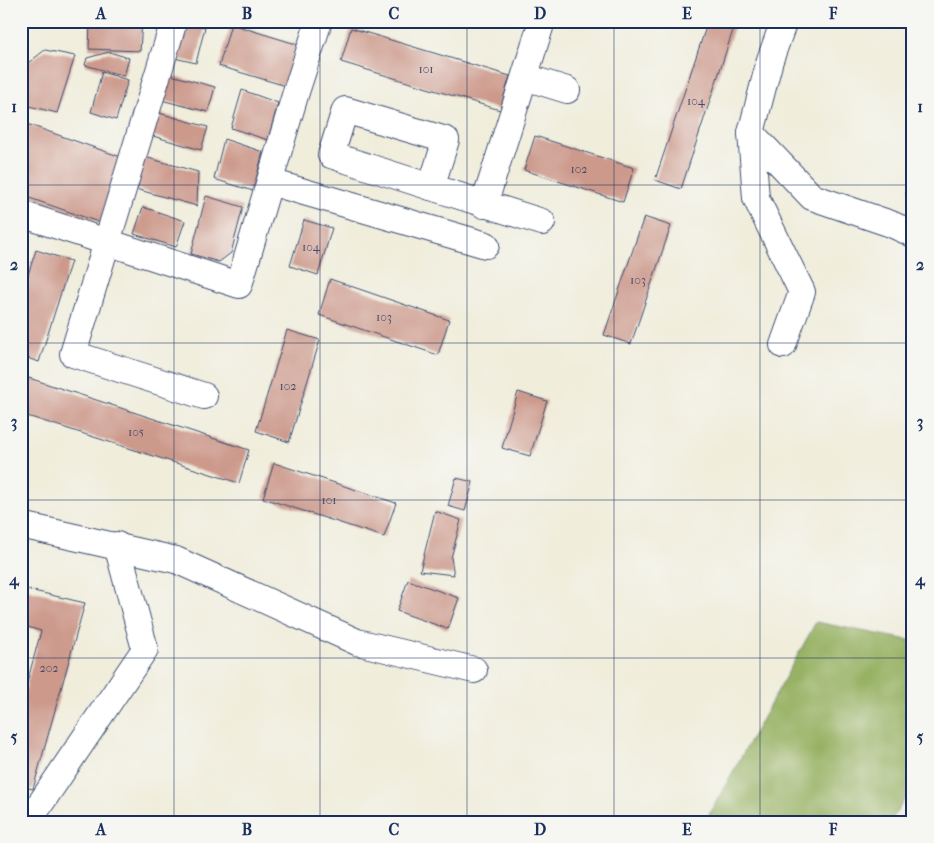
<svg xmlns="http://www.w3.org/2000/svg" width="934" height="843" font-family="'IM FELL French Canon',serif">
<rect width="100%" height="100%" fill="#f6f6f2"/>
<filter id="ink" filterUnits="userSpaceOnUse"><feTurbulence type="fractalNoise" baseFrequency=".02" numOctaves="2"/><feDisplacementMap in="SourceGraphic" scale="10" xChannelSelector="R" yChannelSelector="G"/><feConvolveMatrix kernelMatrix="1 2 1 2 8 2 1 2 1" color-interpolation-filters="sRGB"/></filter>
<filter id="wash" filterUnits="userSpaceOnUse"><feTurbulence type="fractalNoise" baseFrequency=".0096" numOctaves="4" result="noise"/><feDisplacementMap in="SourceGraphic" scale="20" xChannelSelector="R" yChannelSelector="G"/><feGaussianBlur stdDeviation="1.12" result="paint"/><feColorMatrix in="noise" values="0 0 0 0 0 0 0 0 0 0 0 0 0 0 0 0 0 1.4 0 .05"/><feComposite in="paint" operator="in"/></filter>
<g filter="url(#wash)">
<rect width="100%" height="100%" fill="#f0eddb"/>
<polygon fill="#98b265" stroke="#5a7062" points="816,622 913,641 913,787 890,822 705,822"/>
<g id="blocks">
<g fill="#cc998b">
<polygon points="90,21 142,21 140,51 89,49"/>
<polygon points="180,21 205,27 196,63 170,57"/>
<polygon points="708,21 736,21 681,189 655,180"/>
<polygon points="231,24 299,45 286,86 219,66"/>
<polygon points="351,28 510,76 500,110 341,62"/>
<polygon points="45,50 75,56 57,113 21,104 21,87 28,63"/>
<polygon points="109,52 129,58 124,76 85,65 87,58"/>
<polygon points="102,72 128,80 116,120 91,112"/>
<polygon points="160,72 215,87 208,112 153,98"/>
<polygon points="242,90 278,103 268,140 231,128"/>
<polygon points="152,111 208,127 201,150 146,134"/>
<polygon points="21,122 121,157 101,223 21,195"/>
<polygon points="535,136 634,168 623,202 524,170"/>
<polygon points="224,139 263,152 253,191 214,179"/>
<polygon points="141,156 198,172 197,206 132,188"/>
<polygon points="909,187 913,187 913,203 910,203"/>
<polygon points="206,196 243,207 231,253 219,262 191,254"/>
<polygon points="143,207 185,221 176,247 134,234"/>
<polygon points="644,217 671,226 631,344 604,335"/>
<polygon points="304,220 332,228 318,275 290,266"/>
<polygon points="36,250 71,261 39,362 21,356 21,296"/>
<polygon points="330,279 449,320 438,355 319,315"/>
<polygon points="287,330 320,340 289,442 256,431"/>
<polygon points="29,378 249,450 239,483 21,414 21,402"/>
<polygon points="518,392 547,401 530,456 502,448"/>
<polygon points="274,463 396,503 384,537 263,498"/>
<polygon points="456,478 473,482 465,511 448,506"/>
<polygon points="435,511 461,520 451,558 454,575 420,571"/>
<polygon points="408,580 459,598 448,629 397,611"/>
<polygon points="21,588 85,603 33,789 21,786 21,705 41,631 21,625"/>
</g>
</g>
</g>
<g filter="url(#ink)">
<use href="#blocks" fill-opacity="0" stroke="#3b4c71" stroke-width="1"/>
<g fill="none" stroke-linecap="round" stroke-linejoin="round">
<g stroke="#3b4c71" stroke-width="28">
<g id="minor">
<polyline points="174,21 73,354 204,396"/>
<polyline points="525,77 567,90"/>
<polygon points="345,110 446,140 431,187 331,155"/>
<polyline points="751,133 812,197 891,224 913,234"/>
<polyline points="270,182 486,245"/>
<polyline points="431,187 542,222"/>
<polyline points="484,205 542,21"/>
<polyline points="21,214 239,285 296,92 319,21"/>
<polyline points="783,345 802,292 756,198 751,133 770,60 784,21"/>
<polyline points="21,525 176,560 357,642 474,670"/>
<polyline points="28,822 145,649 117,545"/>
</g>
</g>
<use href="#minor" stroke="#fff" stroke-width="26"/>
</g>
</g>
<path fill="none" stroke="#1b2f5e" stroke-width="1" stroke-opacity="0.55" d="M174,21V822M320,21V822M467,21V822M614,21V822M760,21V822M21,185H913M21,343H913M21,500H913M21,658H913"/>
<g text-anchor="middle" stroke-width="4" stroke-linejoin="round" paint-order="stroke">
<g font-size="12" fill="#474a69">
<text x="426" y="73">101</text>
<text x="696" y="105">104</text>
<text x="579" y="173">102</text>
<text x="311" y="251">104</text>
<text x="638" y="284">103</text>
<text x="384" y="321">103</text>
<text x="288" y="390">102</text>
<text x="136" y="436">105</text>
<text x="329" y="504">101</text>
<text x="49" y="672">202</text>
</g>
</g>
<rect width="934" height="843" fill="none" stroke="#f6f6f2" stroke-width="55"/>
<rect x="28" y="28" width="878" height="788" fill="none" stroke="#1b2f5e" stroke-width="2"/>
<g font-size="16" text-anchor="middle" font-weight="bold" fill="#1b2f5e">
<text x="101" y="19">A</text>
<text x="247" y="19">B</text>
<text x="394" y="19">C</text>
<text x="540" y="19">D</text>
<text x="687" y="19">E</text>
<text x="833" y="19">F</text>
<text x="14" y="112">1</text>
<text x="920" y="112">1</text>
<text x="14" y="270">2</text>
<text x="920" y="270">2</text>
<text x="14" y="427">3</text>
<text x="920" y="427">3</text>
<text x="14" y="585">4</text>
<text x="920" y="585">4</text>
<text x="14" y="742">5</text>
<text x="920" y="742">5</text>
<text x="101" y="835">A</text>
<text x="247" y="835">B</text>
<text x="394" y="835">C</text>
<text x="540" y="835">D</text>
<text x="687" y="835">E</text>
<text x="833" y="835">F</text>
</g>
</svg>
